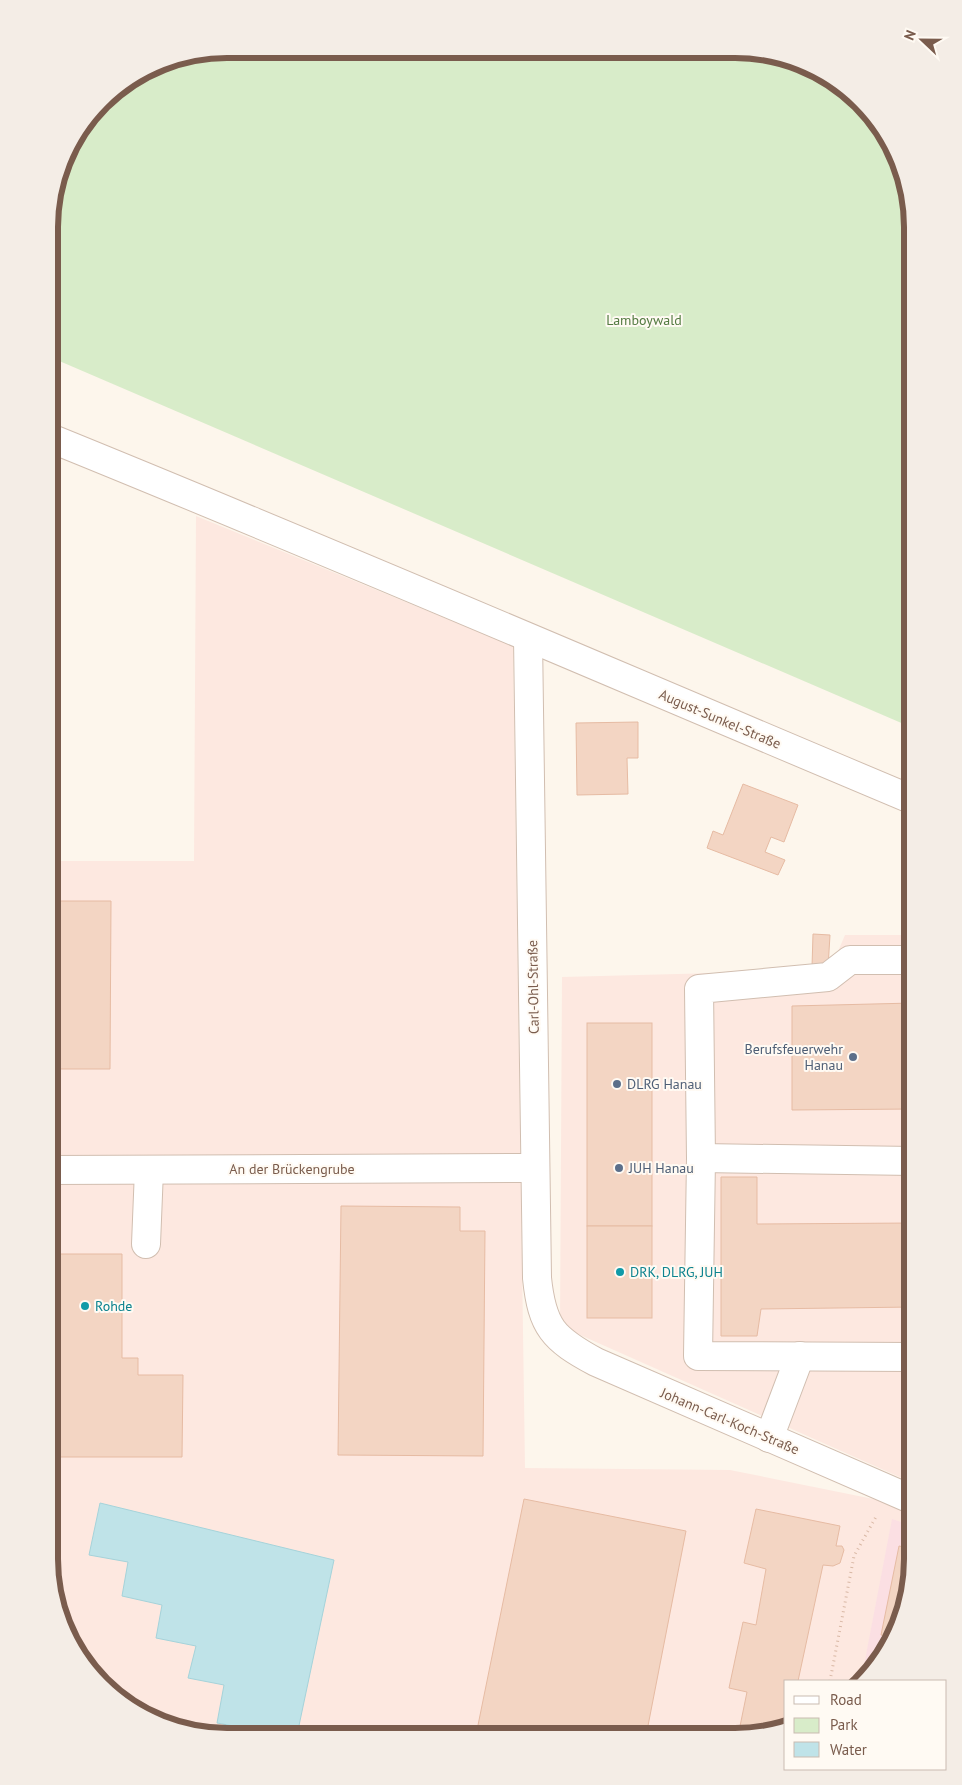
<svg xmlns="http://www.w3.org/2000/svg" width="962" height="1785" font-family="'PT Sans',sans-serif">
<rect width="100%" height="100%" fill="#fdf6ec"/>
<g fill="#fde8e0">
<polygon points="196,516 513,646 525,1468 730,1470 913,1507 913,1570 876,1667 861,1681 786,1681 786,1728 735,1736 203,1735 158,1723 110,1692 58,1615 49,1558 50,861 194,861"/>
<polygon points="845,935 913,935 913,1483 560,1326 562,977 830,970"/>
</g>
<polygon fill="#fbdfe3" points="892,1519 913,1526 913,1570 900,1626 876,1667 861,1681"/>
<polygon fill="#d8ecc9" points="227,49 770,52 852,93 904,170 913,227 913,728 50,357 50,204 67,148 109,93 159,62"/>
<polygon fill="#bfe3e8" stroke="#a5d3da" points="100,1503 334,1560 297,1735 249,1735 250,1729 217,1723 224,1685 188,1678 196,1646 156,1638 162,1605 122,1596 128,1562 89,1555"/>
<g fill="#f3d5c3" stroke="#e6bba3">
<polygon points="638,722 638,758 627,758 628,794 577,795 576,723"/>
<polygon points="743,784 798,805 784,842 771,837 765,852 785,860 778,875 707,848 713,831 723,835"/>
<polygon points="49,901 111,901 110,1069 49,1069"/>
<polygon points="813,934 830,935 828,968 812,967"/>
<polygon points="913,1003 913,1109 792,1110 792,1006"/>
<rect x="587" y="1023" width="65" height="203"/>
<polygon points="721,1177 757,1177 757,1224 913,1223 913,1307 761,1309 757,1336 721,1336"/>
<polygon points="341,1206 460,1207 460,1231 485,1231 483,1456 338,1455"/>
<rect x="587" y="1226" width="65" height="92"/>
<polygon points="49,1254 122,1254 122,1358 138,1358 138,1375 183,1375 182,1457 49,1457"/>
<polygon points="524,1499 686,1531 646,1736 476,1735"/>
<polygon points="756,1509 840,1526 836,1546 842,1546 844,1550 840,1563 833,1566 823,1565 798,1681 786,1681 786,1728 738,1736 747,1692 729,1688 743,1622 756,1625 766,1569 744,1563"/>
<polygon points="899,1546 913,1549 913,1570 900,1626 893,1638 881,1635"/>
</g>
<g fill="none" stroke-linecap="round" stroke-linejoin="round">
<g stroke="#d1beb0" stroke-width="30">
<g id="minor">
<path d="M50,438C339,555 625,679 913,800"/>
<path d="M528,638L537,1278C542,1327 553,1339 596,1362L913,1500"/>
<polyline points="701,1158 699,989 828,977 850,960 913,960"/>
<polyline points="49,1170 535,1168"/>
<polyline points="146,1244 149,1170"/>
<polyline points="913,1357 698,1356 701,1158 913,1161"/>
<polyline points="769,1438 800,1356"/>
</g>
</g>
<polyline stroke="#d9b8a5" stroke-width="3" stroke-dasharray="1 4" stroke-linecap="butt" points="830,1681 854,1556 877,1515"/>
<use href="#minor" stroke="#fff" stroke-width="28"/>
</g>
<g fill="#5c6f8a" stroke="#fffaf3" stroke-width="2">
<circle cx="853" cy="1057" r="5"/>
<circle cx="617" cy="1084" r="5"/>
<circle cx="619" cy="1168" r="5"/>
</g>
<g fill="#0f9aa8" stroke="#fffaf3" stroke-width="2">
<circle cx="620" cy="1272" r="5"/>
<circle cx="85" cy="1306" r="5"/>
</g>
<g text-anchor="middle" stroke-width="4" stroke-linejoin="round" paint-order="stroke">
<g font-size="14" fill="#537a41" stroke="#fffaf3">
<text x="644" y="325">Lamboywald</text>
</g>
<g font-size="14" fill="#7a5c4d" stroke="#fffaf3">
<text transform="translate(720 719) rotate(23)" y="5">August-Sunkel-Straße</text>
<text transform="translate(533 987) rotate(-91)" y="5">Carl-Ohl-Straße</text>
<text x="292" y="1174">An der Brückengrube</text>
<text transform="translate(730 1421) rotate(23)" y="5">Johann-Carl-Koch-Straße</text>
</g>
<g font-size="14" fill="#4e5e75" stroke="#fffaf3" text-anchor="start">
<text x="843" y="1054" text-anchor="end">Berufsfeuerwehr<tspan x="843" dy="16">Hanau</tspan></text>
<text x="627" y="1089">DLRG Hanau</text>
<text x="629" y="1173">JUH Hanau</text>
</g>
<g font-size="14" fill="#0d838f" stroke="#fffaf3" text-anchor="start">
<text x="630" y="1277">DRK, DLRG, JUH</text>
<text x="95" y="1311">Rohde</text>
</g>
</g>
<path d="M0 0H962V1785H0ZM227 58H735A169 169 0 0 1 904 227V1559A169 169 0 0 1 735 1728H227A169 169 0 0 1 58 1559V227A169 169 0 0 1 227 58Z" fill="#f4ede6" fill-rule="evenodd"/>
<path fill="none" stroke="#7a5c4d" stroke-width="6" d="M227 58H735A169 169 0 0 1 904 227V1559A169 169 0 0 1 735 1728H227A169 169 0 0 1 58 1559V227A169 169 0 0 1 227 58Z"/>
<rect x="784" y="1680" width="162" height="90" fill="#fffaf3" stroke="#cabbb1"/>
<rect x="794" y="1696" width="25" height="8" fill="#ffffff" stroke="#cabbb1"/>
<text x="830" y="1705" font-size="15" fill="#7a5c4d">Road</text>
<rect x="794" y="1718" width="25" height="15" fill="#d8ecc9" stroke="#cabbb1"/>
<text x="830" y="1730" font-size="15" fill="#7a5c4d">Park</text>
<rect x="794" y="1742" width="25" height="15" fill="#bfe3e8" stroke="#cabbb1"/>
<text x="830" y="1755" font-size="15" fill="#7a5c4d">Water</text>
<g transform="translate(922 40) rotate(292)" stroke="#fffaf3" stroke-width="4" paint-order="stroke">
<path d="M0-4L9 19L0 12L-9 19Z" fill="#7a5c4d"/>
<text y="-8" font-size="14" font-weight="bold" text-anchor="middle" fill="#7a5c4d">N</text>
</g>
</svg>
